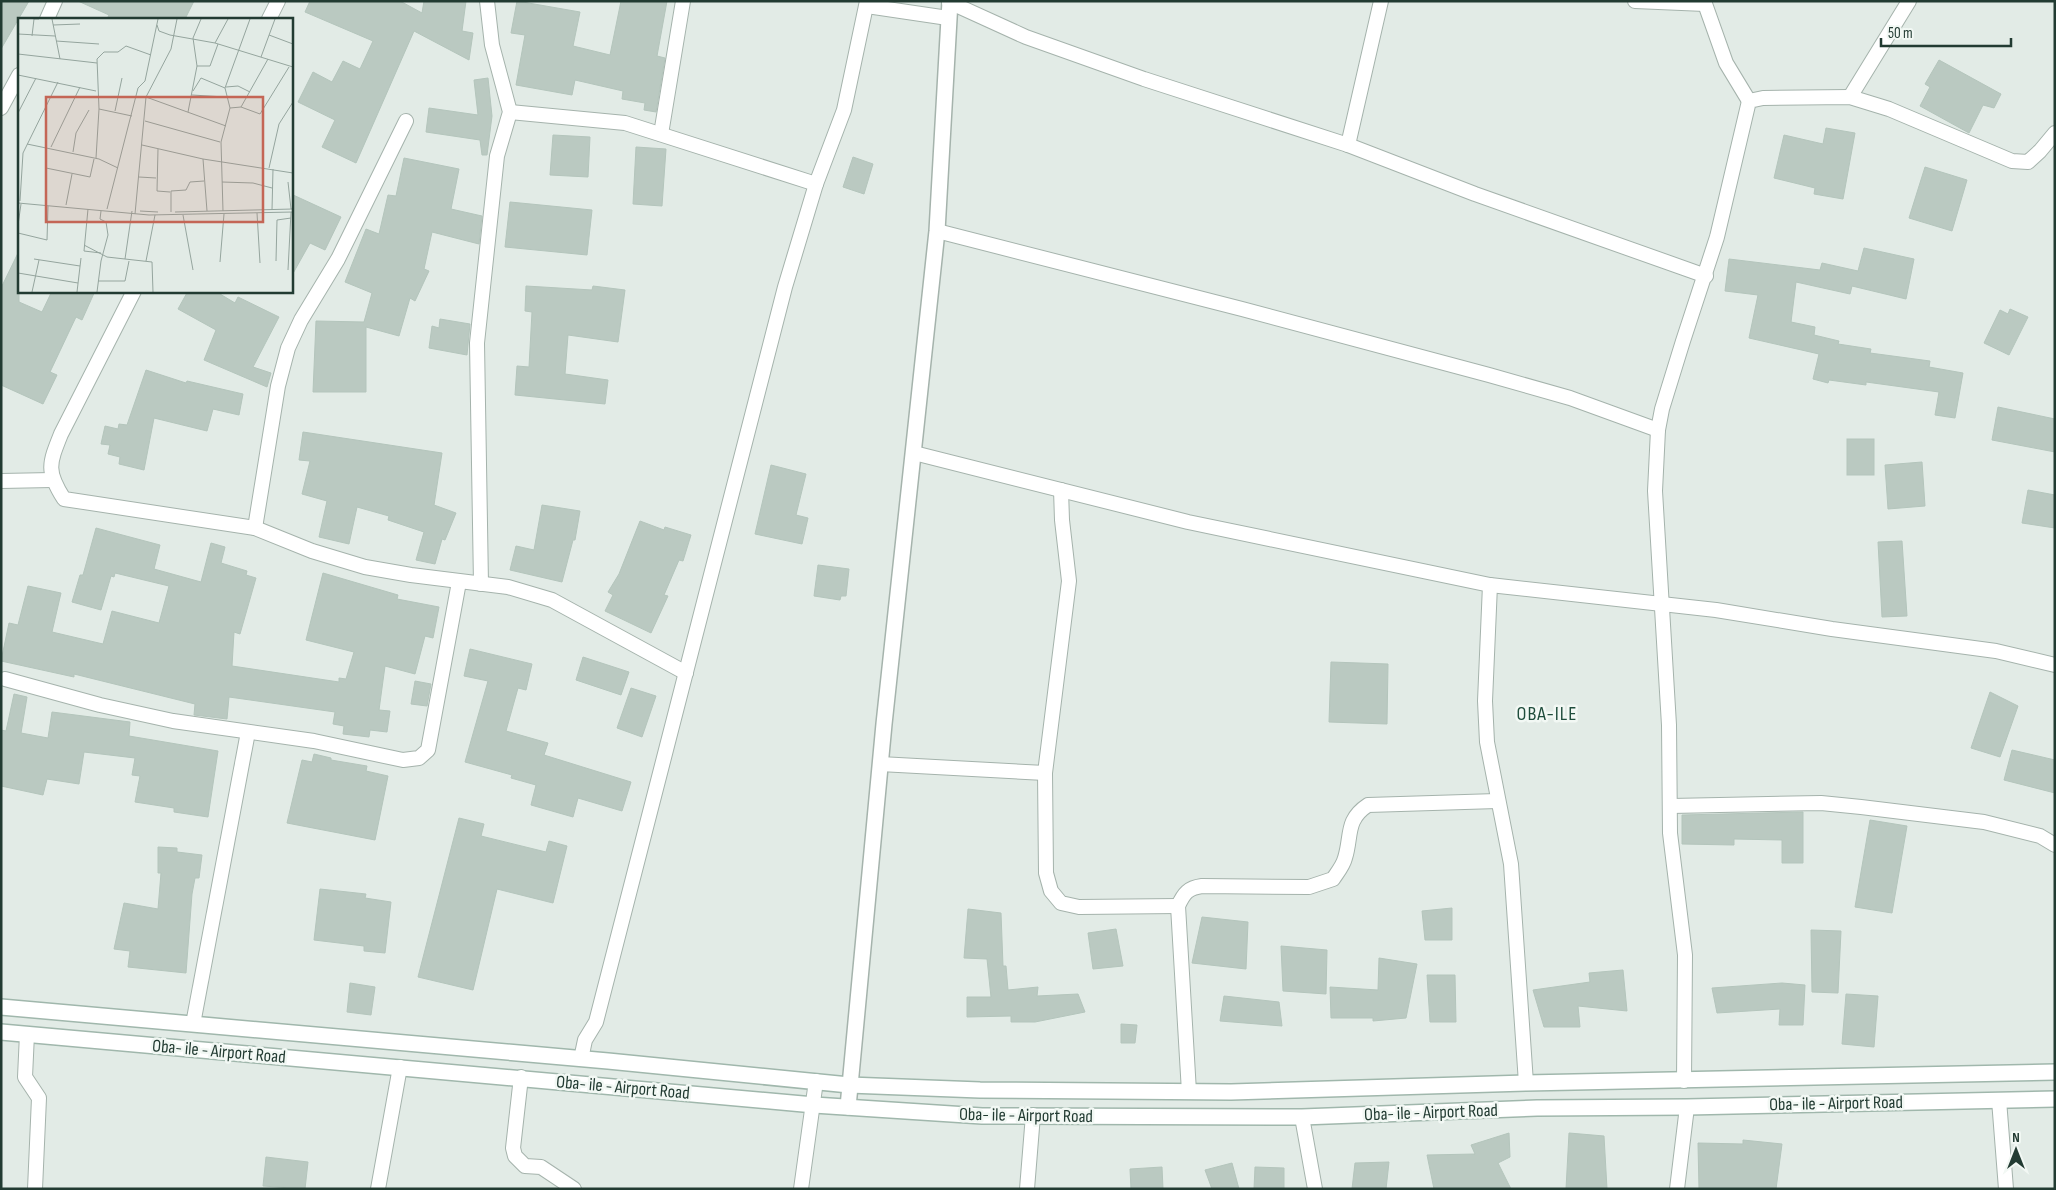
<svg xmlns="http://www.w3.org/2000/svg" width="2056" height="1190" font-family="'Sofia Sans Condensed',sans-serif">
<rect width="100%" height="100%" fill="#e2ebe6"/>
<g fill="#bac9c1" stroke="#b4c5bc">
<polygon points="1,1 29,1 1,49"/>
<polygon points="78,1 194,1 185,19 107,19 109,15"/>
<polygon points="310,1 400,1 422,13 424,1 466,1 462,31 473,33 469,60 414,31 356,163 322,147 335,120 298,102 313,72 332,82 343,61 360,69 373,41 305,12"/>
<polygon points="517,1 580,12 573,46 610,55 621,1 667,1 657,56 665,58 656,112 644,110 645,103 622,99 623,91 575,80 572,95 516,85 525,35 511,33"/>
<polygon points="1939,60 2001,94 1994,108 1983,105 1969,133 1920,106 1930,87 1925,84"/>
<polygon points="488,78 492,116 487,155 482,155 480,140 426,132 429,108 478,115 474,80"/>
<polygon points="1826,128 1855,133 1843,199 1814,194 1815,188 1774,178 1784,135 1823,144"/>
<polygon points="553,135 590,137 588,177 550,175"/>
<polygon points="636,147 666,149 662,206 633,204"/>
<polygon points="853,157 873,164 864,194 843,187"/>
<polygon points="404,158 459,169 451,209 482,216 479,244 432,232 424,269 429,271 415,301 410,298 399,336 366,327 366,392 313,392 316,321 364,322 372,293 345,282 366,229 379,234 388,195 396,196"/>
<polygon points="1925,167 1967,180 1952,231 1909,218"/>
<polygon points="291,194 341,217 325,250 310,243 291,277"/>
<polygon points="510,202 592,210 587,255 505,247"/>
<polygon points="1864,248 1914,259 1906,299 1852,286 1850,294 1796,282 1791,322 1815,327 1814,335 1839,341 1838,344 1871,349 1870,353 1930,361 1929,367 1963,373 1955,418 1935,415 1939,392 1866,382 1866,385 1829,380 1828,383 1813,379 1819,354 1749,338 1758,295 1725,291 1729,259 1820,270 1822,263 1858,271"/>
<polygon points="19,251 19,302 42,312 52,291 95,291 82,320 76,317 50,372 57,375 43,404 1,385 1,288"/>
<polygon points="526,286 592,290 593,286 625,290 618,342 568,335 565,374 608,380 605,404 515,395 517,366 529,367 532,312 525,311"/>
<polygon points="188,291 215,291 235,303 238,297 279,317 253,367 271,373 267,387 204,360 216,330 178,309"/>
<polygon points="2010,309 2028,317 2009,355 1984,343 2000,310 2008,314"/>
<polygon points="440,319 470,324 467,355 429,348 432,326 439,328"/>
<polygon points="146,370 186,383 187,381 243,394 239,415 213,409 207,431 154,418 144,470 119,464 120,457 108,454 110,445 101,444 105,426 118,429 119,424 127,425"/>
<polygon points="1998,407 2055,419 2055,452 1992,440"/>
<polygon points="303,432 442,453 434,505 456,513 445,540 442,539 435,564 416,560 424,532 388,520 389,516 357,507 349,544 319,537 327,501 302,494 310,461 299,460"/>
<rect x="1847" y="439" width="27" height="36"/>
<polygon points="1922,462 1925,506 1888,509 1885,465"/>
<polygon points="771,465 806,474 796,515 808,518 802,544 755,534"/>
<polygon points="2028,490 2055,495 2055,528 2022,523"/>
<polygon points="542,505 580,511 575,540 573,540 562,582 510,570 516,546 534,550"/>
<polygon points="640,521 664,530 665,527 691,535 683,561 679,560 664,595 668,596 651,633 605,611 613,595 608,592 619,574"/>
<polygon points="96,528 160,545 154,569 201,582 211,543 225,547 221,563 247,571 246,575 256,578 240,634 234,632 232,666 339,682 339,678 346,679 354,652 306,640 323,573 398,595 397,599 439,607 433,638 425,636 415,674 385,666 379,710 390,711 387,732 370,730 369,737 343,734 344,726 333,724 335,712 229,697 227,719 194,715 195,704 74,674 74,677 1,661 9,623 18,625 28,586 61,593 52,632 103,644 112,611 159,623 169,586 115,573 114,577 111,576 101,610 72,602 80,575 83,575"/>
<polygon points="1902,541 1907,616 1882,617 1878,542"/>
<polygon points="818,565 849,569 846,596 841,596 840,600 814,596"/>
<polygon points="470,649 532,664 526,690 518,688 506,731 548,743 544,755 631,782 622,811 578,798 573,817 531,805 536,785 511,778 512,775 465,762 488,681 464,676"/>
<polygon points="583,657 629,672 621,695 576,680"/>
<polygon points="1331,662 1388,664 1387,724 1329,722"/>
<polygon points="415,681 431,684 427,706 411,704"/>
<polygon points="631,688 656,696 642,737 617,728"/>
<polygon points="1990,692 2018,706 2000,757 1971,748"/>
<polygon points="14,694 27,697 21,733 48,738 52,712 130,722 129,736 218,751 208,817 174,812 174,808 135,802 140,776 132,775 135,758 84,752 79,784 47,779 43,795 1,786 1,730 6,731"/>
<polygon points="2012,750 2055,760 2055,793 2004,780"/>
<polygon points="314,754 331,758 331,760 367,766 366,771 388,776 375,840 287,823 302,760 312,762"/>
<polygon points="1803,812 1803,863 1782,863 1782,840 1734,839 1734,845 1682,844 1682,815"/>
<polygon points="459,818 484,824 481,836 546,852 549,841 567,846 553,903 497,889 473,990 418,977"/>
<polygon points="1870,820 1907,826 1892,913 1855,907"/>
<polygon points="158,847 177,848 177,852 202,855 199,878 195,878 192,894 186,973 128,967 130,951 114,949 124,903 158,909 161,873 158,873"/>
<polygon points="320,889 366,894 365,898 391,902 385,953 364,951 364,946 314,940"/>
<polygon points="1452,908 1452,940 1425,940 1422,911"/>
<polygon points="968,909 1001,913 1003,966 1006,966 1008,990 1038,987 1037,996 1078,994 1085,1012 1035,1022 1011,1022 1011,1016 967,1017 967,997 991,997 987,959 964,958"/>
<polygon points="1202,917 1248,922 1246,969 1192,963"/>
<polygon points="1116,929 1123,966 1093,969 1088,933"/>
<polygon points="1811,930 1841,931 1838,993 1812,992"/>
<polygon points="1281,946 1327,950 1326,994 1283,991"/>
<polygon points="1379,958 1417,964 1406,1018 1373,1021 1373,1018 1331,1018 1330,987 1378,990"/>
<polygon points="1623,970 1627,1011 1578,1006 1580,1027 1544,1027 1533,990 1590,982 1589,973"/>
<polygon points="1427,975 1455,975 1456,1022 1430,1022"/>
<polygon points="350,983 375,987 371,1015 347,1012"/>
<polygon points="1782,983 1805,985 1803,1025 1779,1025 1780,1009 1717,1013 1712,988"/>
<polygon points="1846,994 1878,996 1874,1047 1842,1044"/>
<polygon points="1224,996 1279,1002 1282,1026 1220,1021"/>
<polygon points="1121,1024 1137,1025 1135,1043 1121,1043"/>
<polygon points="1509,1133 1510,1157 1498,1163 1511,1189 1434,1189 1427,1155 1475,1154 1471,1145"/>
<polygon points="1569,1133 1604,1136 1607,1189 1566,1189"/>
<polygon points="1743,1140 1782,1144 1776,1189 1699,1189 1698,1143 1743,1144"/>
<polygon points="266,1157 308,1162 305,1189 263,1186"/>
<polygon points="1389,1162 1386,1189 1352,1189 1355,1163"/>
<polygon points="1232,1163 1239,1189 1212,1189 1205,1170"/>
<polygon points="1162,1167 1163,1189 1131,1189 1130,1169"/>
<polygon points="1255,1167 1284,1168 1284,1189 1254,1189"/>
</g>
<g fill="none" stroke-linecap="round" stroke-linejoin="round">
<g stroke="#a5b3ac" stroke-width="16">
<g id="minor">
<polyline points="1635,1 1705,4"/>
<polyline points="1704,1 1726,63 1749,101"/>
<polyline points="949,2 1026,37 1144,79 1348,145 1475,194 1706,276"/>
<polyline points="867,6 948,18"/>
<polyline points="47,19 55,1"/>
<polyline points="269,19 278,1"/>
<polyline points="1850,97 1909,1"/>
<polyline points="1,108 19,75"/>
<polyline points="510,112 625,123 816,184"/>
<polyline points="661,134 683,1"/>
<polyline points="1348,145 1381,1"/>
<polyline points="937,231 1242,309 1489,375 1570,398 1658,430"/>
<path d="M134,291L61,434C49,464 46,471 64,499L255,528L312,551L365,567L411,575L508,587L552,600L686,673"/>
<polyline points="914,453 1188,522 1490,585 1716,610 1832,629 1996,651 2055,665"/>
<polyline points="1,481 52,480"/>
<polyline points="1061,490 1062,520 1069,581 1045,773 1046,873 1051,891 1061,903 1079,907 1178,906"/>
<polyline points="255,528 278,386 288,348 301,320 338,259 406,121"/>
<polyline points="481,584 477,343 497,156 510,112 492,45 487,1"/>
<polyline points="1490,585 1485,701 1487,742 1511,864 1526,1083"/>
<polyline points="5,679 100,705 173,721 314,741 403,760 419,758 428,750 459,582"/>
<polyline points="880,764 1045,773"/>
<polyline points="1671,806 1821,803 1861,807 1984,822 2040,836 2055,845"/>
<polyline points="193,1024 248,732"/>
<polyline points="27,1034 25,1077 39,1098 35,1189"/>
<polyline points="581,1059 585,1040 596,1022 785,287 816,184 844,110 867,1"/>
<polyline points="521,1077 513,1148 515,1156 525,1166 541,1167 574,1189"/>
<polyline points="1684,1081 1685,955 1670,833 1669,725 1655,491 1658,430 1662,409 1683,341 1717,237 1749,101 1763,98 1850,97 1889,109 2012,161 2028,162 2040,151 2055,133"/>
<path d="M1189,1092L1178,906C1184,893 1188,888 1202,886L1309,887L1333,879C1337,873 1343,866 1345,858C1352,836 1345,820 1368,805L1497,801"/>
<polyline points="1999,1100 2006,1189"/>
<polyline points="1302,1117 1315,1189"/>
<polyline points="378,1189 400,1067"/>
<polyline points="801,1189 816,1081"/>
<polyline points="1027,1189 1033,1115"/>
<polyline points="1677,1189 1687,1107"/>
</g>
</g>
<g stroke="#a5b3ac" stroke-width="18">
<polyline id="tertiary" points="848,1107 884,724 937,231 950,1"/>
</g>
<g stroke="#a0b7ac" stroke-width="18">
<g id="secondary">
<polyline points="1,1007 608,1061 849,1085 980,1090 1231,1092 1526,1083 2055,1072"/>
<polyline points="1,1032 814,1105 982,1116 1302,1117 1537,1108 1687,1107 2055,1099"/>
</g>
</g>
<use href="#minor" stroke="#fff" stroke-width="14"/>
<use href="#tertiary" stroke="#fff" stroke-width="15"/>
<use href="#secondary" stroke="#fff" stroke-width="15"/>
</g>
<g text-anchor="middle" stroke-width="5" stroke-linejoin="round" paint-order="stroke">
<g font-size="18" fill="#223b32" stroke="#f2f8f4">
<text transform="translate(219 1051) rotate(5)" y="6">Oba- ile - Airport Road</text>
<text transform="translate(623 1087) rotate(5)" y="6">Oba- ile - Airport Road</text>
<text transform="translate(1836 1103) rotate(-1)" y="6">Oba- ile - Airport Road</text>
<text transform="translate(1431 1112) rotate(-2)" y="6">Oba- ile - Airport Road</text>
<text transform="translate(1026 1115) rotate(1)" y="6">Oba- ile - Airport Road</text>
</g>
<g font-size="20" letter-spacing="1" fill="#1f4d3c" stroke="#f2f8f4">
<text x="1547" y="720">OBA-ILE</text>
</g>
</g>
<g transform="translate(18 18)">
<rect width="275" height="275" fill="#e2ebe6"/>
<path fill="none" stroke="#95a59e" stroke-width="1" d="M34,1L42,41M35,7L62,6M139,7L141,13L152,17L197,25L275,49M0,16L37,18M251,17L275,26M14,18L16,1H21M38,23L81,26M197,25L210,1M0,36L79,45M243,39L257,1M179,48H192L200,26M0,57L78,73M208,69L220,68L232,74M175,73L183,60L207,70M174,77L207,79M128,79L208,108M223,89L250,41M212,90L207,70L232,1M81,91L114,98M97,93L104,60M170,94L179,48L175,20L183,1M0,95L18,60M127,103L202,124M9,126L81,141L100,150M124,127L185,141L275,155M33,129L62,69M140,131L139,173L152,174M55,134L58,115L71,92M78,140L81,91L79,41L86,34H100L108,28L133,37M185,141L189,193M28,150L72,159L76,141M251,150L261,106L275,84M121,159L138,160M204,164L235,165L254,170M270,164L273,191M2,183L5,135L40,64M0,185L131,197L275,194M48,187L54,156M70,191L66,233L83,235M89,191L120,70L127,63L140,1M254,192L255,151M122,193L140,194M205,193L203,124L212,90L223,89L242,96L271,49M153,194V173L168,172L172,164L186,163M157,194L275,191M239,195L242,245M117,196L128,79L153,31L159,1M165,197L175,252M0,207L3,186M0,215L29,222L30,188M66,227L89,239L134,244L135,274M16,241L62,248M107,241L114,193M128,243L137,197M258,243L259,202L273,200M202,244L206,196M270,252L273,194M0,255L60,265M80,263H107L111,243M14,274L21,242M59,274L63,240M79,274L83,243L90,217L88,204L82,201L83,193"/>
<path fill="#c46656" fill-opacity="0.15" stroke="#c46656" stroke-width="2.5" d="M28,79H245V204H28Z"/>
<rect width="275" height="275" fill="none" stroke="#223b32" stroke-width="2.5"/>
</g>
<rect width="2056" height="1190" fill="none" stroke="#223b32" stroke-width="5"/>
<g transform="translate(2016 1150)" stroke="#f2f8f4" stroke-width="4" paint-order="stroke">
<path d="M0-4L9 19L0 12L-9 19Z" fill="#223b32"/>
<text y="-8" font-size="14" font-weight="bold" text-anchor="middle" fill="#223b32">N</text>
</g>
<path d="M1881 38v8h130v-8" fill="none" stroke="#223b32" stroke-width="2.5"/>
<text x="1888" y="38" font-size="15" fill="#223b32" stroke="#f2f8f4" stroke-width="4" paint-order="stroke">50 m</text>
</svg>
